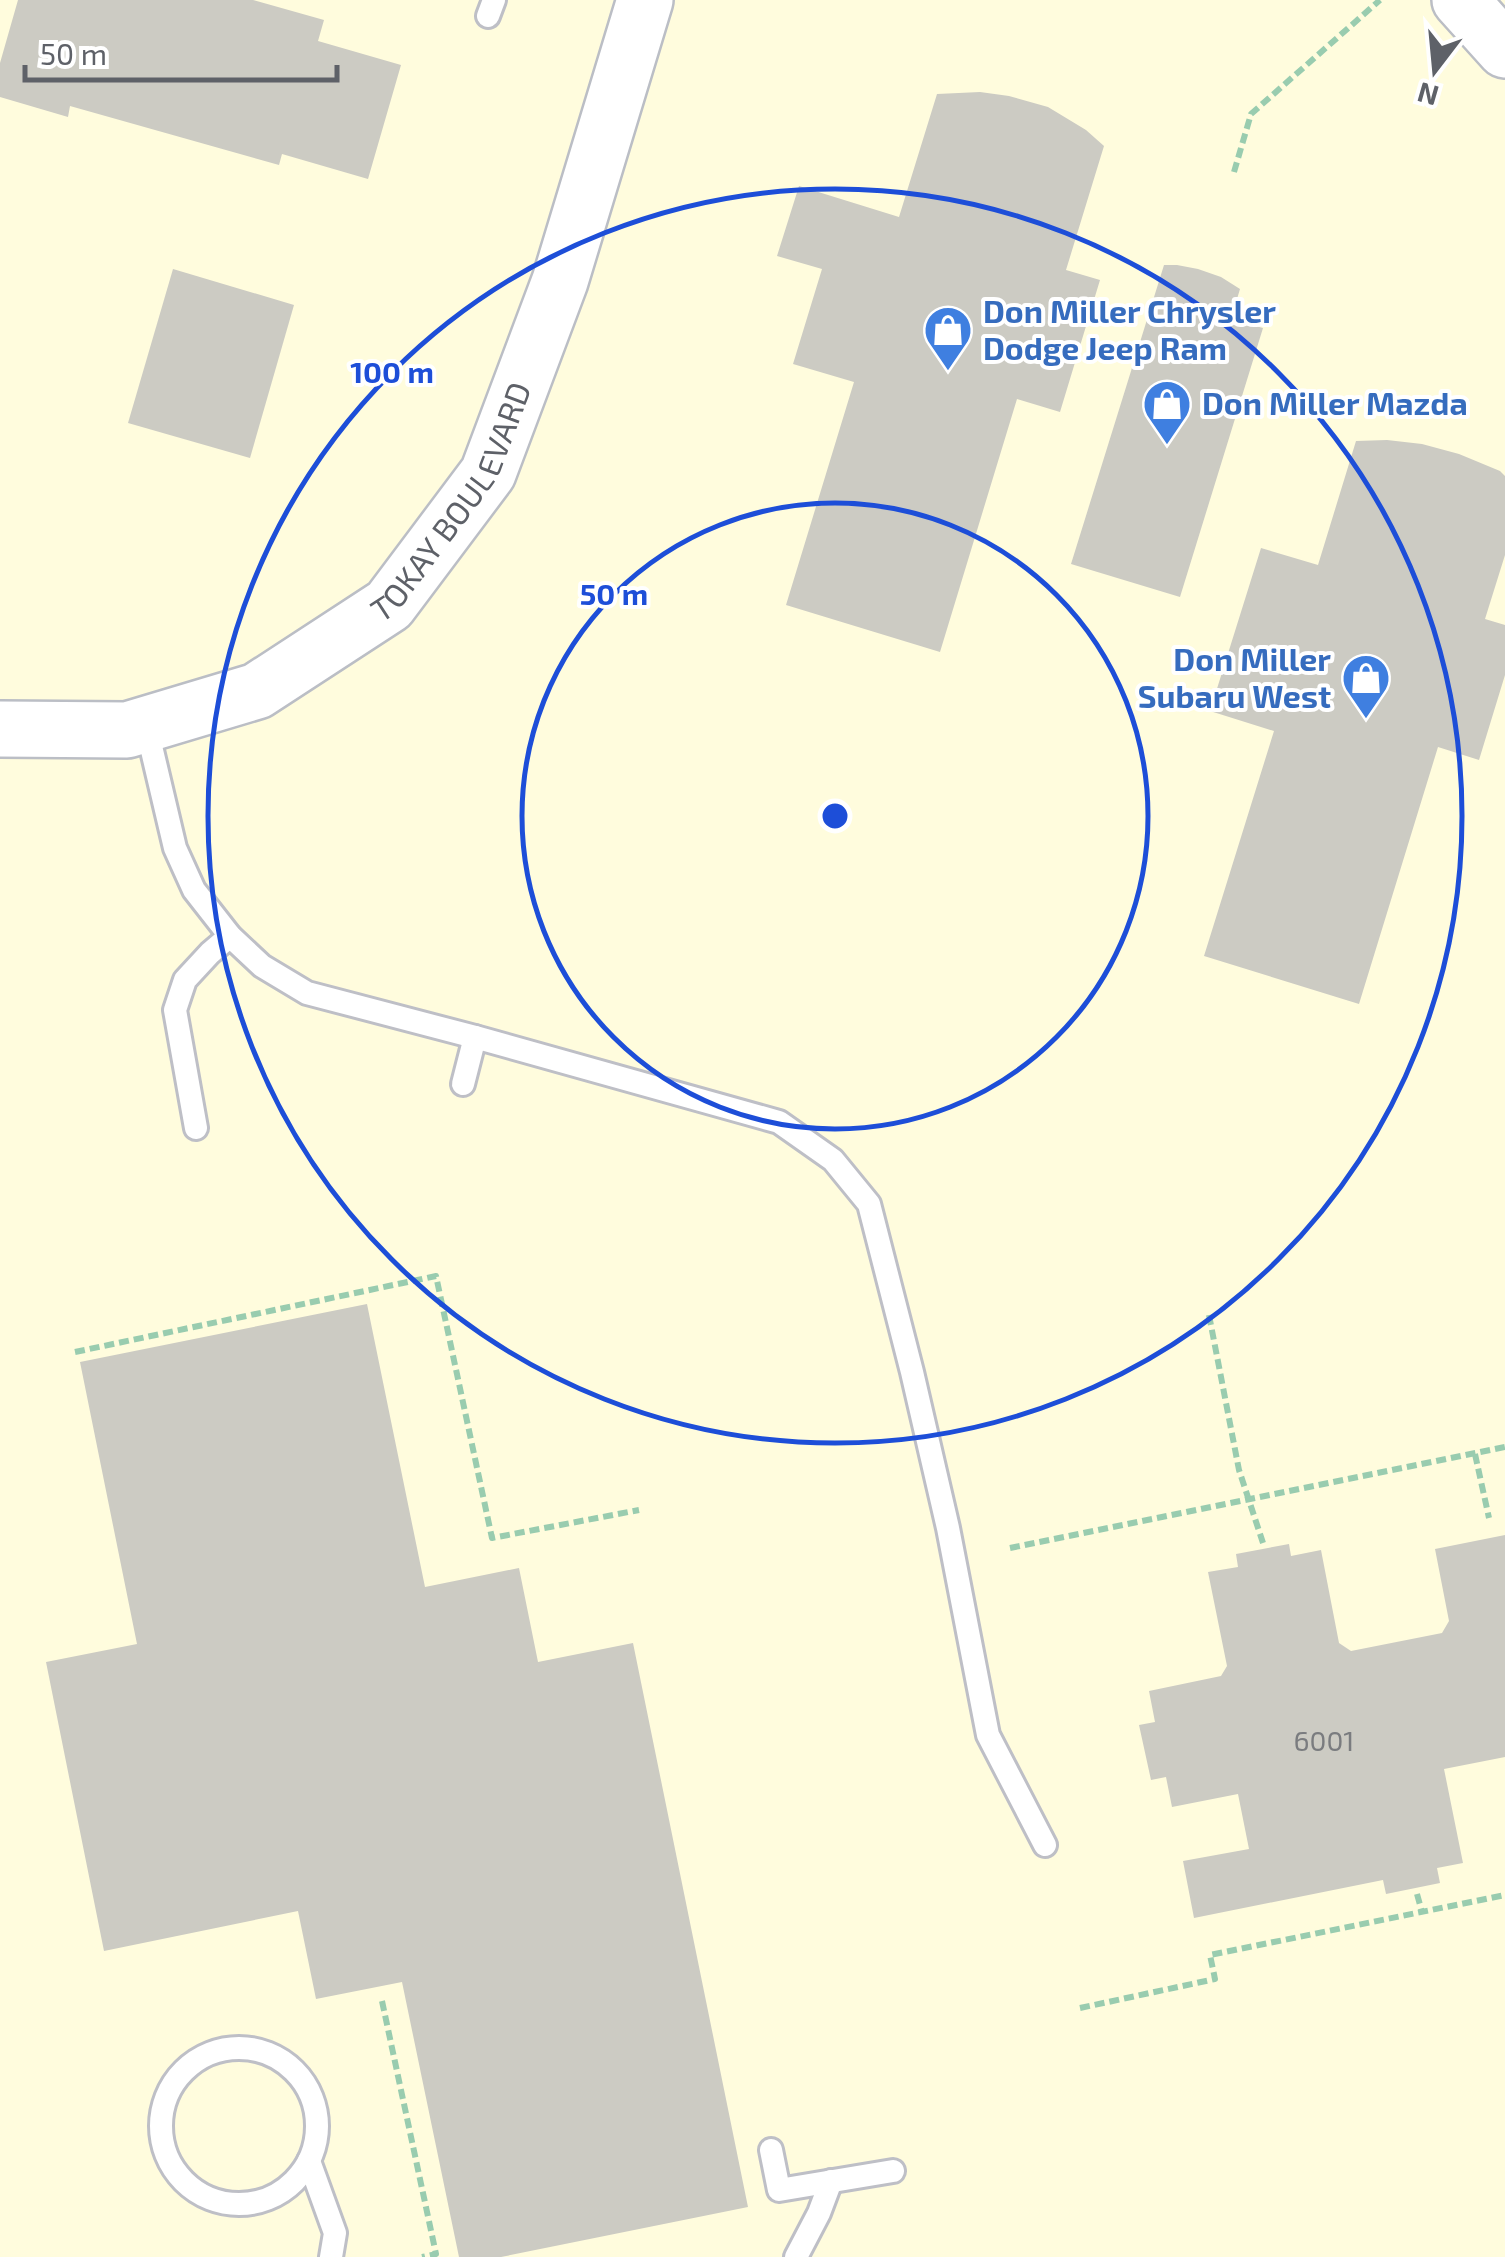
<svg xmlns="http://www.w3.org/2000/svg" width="1505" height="2257" font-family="'Exo 2',sans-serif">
<rect width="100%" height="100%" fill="#f1f0e6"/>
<rect fill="#fffcdd" x="0" y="0" width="1505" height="2257"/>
<g fill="#cccbc3">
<polygon points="18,0 253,0 324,20 318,41 401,65 368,179 282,154 279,165 70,106 68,117 0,97 0,63"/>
<polygon points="980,92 1009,96 1048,107 1086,130 1104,146 1066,270 1100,280 1060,412 1017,399 940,652 786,605 854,382 793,364 822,269 777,256 799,186 899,217 937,94"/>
<polygon points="1164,265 1177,265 1198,269 1221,277 1240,289 1231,319 1263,328 1180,597 1071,564"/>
<polygon points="173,269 294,305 250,458 128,423"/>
<polygon points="1387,440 1422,444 1459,454 1500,471 1505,476 1505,555 1485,619 1505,625 1505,675 1479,760 1438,747 1359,1004 1204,956 1274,731 1210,711 1261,548 1318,565 1356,441"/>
<polygon points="367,1304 425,1587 519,1568 538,1662 633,1643 748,2207 501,2257 459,2257 402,1982 316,1999 298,1911 104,1951 46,1662 137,1644 80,1362"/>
<polygon points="1505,1535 1505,1757 1444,1769 1463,1863 1437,1868 1440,1883 1386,1894 1383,1880 1194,1918 1183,1861 1249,1849 1238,1794 1172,1807 1166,1777 1151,1780 1139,1725 1155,1722 1149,1691 1221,1676 1227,1666 1208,1572 1238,1567 1236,1554 1289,1544 1291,1556 1321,1550 1339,1643 1351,1651 1442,1633 1449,1621 1435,1549"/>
</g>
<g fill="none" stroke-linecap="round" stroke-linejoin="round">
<g stroke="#bebfc6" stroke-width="28">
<g id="lane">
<polyline points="488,16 494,0"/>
<polyline points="146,725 175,848 194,890 230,936 262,966 307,993 475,1037 779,1122 833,1160 869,1204 912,1372 948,1528 988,1735 1045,1845"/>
<polyline points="463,1084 475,1037"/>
<polyline points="196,1128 175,1010 185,980 210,953 230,936"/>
<circle cx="239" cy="2126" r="78"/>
<polyline points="771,2150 779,2190 893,2171"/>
<polyline points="309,2161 335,2233 331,2257"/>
<polyline points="796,2257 819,2213 831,2181"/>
</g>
</g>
<g stroke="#bbbec5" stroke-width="60">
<g id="secondary">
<polyline points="1460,0 1505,50"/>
<path id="s1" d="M0,729L127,730L257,691L389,605L488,473L560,281L645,0"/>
</g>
</g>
<g stroke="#99ccaf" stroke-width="6" stroke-dasharray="10 5" stroke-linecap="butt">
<polyline points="1234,172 1251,114 1380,0"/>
<polyline points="1209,1315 1239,1470 1263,1543"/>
<polyline points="75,1352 436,1276 492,1538 639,1510"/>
<polyline points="1475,1454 1489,1518"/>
<polyline points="1010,1548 1505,1447"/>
<polyline points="1417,1894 1422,1912"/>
<polyline points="382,2001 436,2254 422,2257"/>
<polyline points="1080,2008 1215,1979 1210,1955 1505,1895"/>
</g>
<use href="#lane" stroke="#fff" stroke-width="22"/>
<use href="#secondary" stroke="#fff" stroke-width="55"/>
</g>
<g fill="none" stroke="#1d4ed8" stroke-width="5">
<circle cx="835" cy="816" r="313"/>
<circle cx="835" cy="816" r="627"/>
</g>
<defs>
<g id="shop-pin" transform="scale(2.5)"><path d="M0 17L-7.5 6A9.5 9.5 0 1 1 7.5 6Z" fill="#3f7fe0" stroke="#fff"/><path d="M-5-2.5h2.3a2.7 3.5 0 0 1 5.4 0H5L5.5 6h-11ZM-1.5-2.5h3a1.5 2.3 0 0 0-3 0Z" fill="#fff"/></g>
</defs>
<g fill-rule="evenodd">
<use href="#shop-pin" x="948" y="330"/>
<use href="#shop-pin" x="1167" y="404"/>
<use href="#shop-pin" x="1366" y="678"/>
</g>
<g text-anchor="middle" stroke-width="8" stroke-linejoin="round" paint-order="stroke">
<g font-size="28" fill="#7a7c7f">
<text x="1324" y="1751">6001</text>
</g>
<g font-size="32" font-weight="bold" fill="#366cbe" stroke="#fff" text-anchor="start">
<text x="983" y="323">Don Miller Chrysler<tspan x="983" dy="37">Dodge Jeep Ram</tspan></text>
<text x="1202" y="415">Don Miller Mazda</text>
<text x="1331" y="671" text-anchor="end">Don Miller<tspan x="1331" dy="37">Subaru West</tspan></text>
</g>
<g font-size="32" fill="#5e6168" stroke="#fff">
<text dy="11" stroke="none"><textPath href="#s1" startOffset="542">TOKAY BOULEVARD</textPath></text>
</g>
</g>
<circle cx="835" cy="816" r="15" fill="#1d4ed8" stroke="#fff" stroke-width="5"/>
<g font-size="30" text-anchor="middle" font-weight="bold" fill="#1d4ed8" stroke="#fff" stroke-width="8" stroke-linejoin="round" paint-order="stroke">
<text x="392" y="383">100 m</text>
<text x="614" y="605">50 m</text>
</g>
<g transform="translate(1435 70) rotate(196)" stroke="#ffffff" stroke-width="8" paint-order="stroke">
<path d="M0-8L18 38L0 25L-18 38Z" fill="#5e6168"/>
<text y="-15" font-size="28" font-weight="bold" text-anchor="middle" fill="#5e6168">N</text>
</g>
<path d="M25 65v15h312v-15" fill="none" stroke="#5e6168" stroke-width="5"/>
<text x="40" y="65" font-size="30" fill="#5e6168" stroke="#ffffff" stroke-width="8" paint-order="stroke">50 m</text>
</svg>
